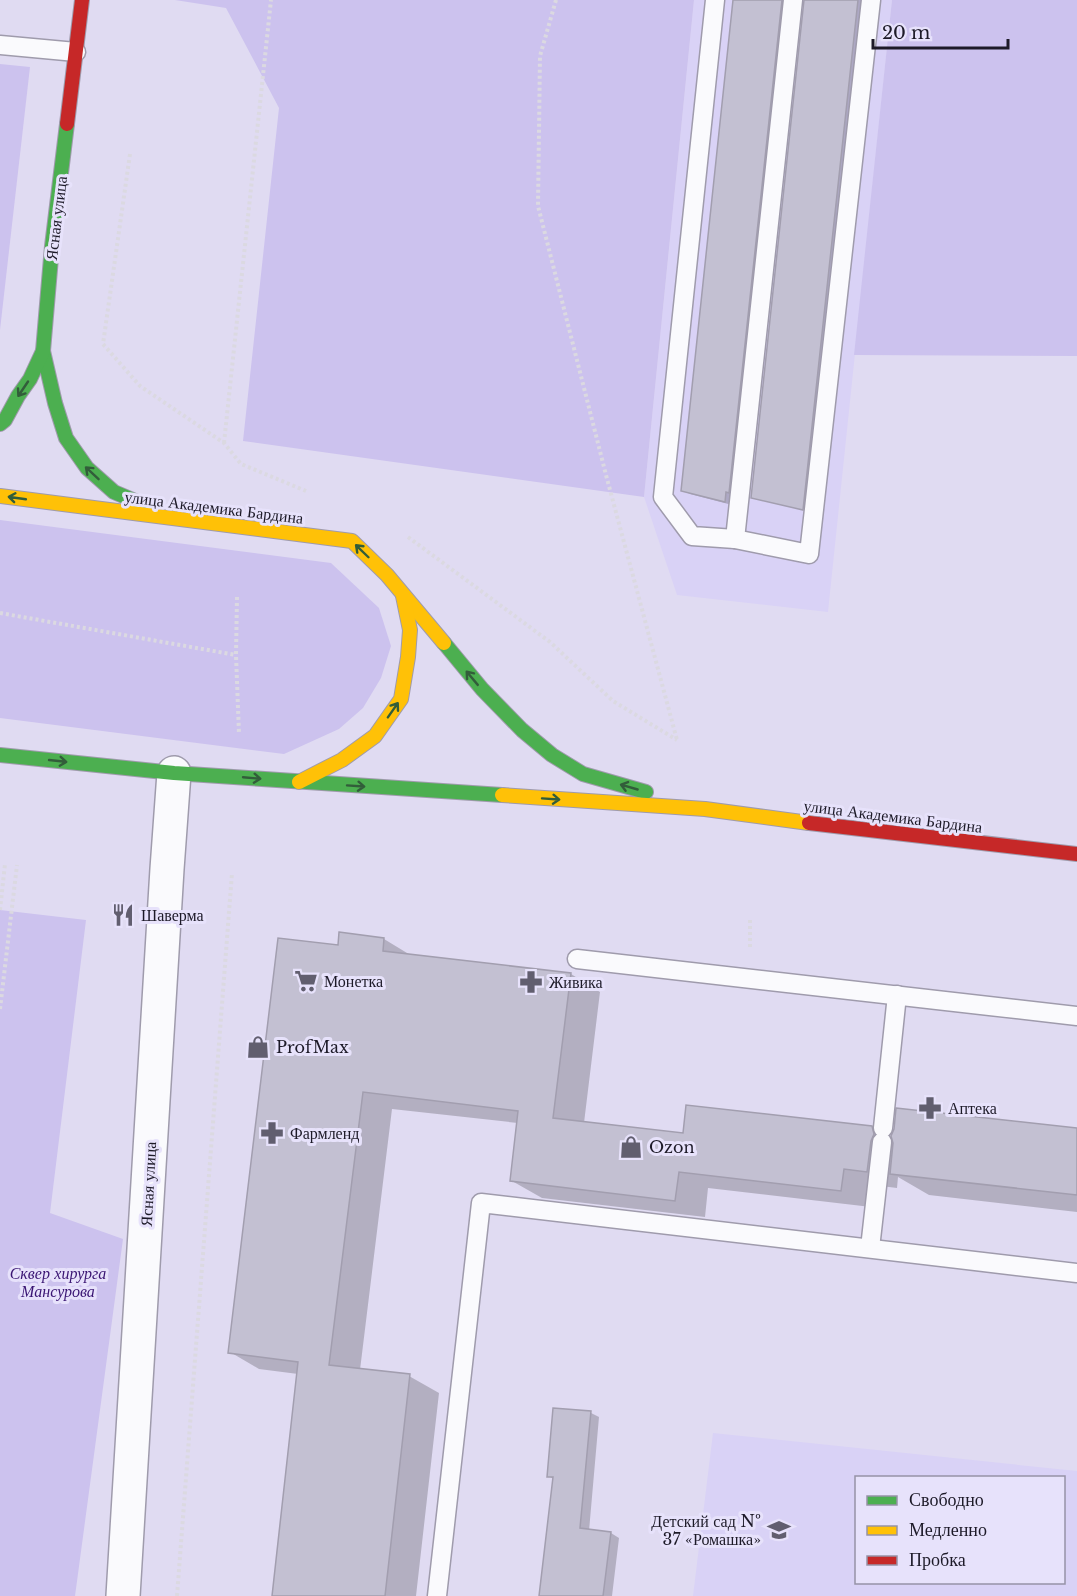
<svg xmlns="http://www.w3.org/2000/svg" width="1077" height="1596" font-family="'Libre Baskerville',serif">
<rect width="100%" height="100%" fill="#e0dbf2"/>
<g fill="#d9d2f6" fill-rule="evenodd">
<polygon points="694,0 892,0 828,612 677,595 644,497"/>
<path d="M713,1433L1077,1471V1596H693ZM856,1478H1064V1582H856Z"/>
</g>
<g fill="#ccc2ee">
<polygon points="175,0 694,0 644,497 243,441 279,108 226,8"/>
<polygon points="892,0 1077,0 1077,356 854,355"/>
<polygon points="0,64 30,67 0,330"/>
<polygon points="0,520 331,563 379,608 391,646 381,678 363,708 339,729 284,754 0,718"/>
<polygon points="0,910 86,920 50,1213 123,1239 75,1596 0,1596"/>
</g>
<g fill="#0003">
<polygon points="734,0 790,0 732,505 690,494 682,490"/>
<polygon points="805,0 865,0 810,510 758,498 758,500 752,497"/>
<polygon points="340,934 384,939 412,956 571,974 600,992 584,1123 684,1135 871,1128 894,1141 1077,1130 1077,1212 929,1195 898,1177 897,1188 873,1185 871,1207 708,1188 705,1217 542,1198 512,1181 518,1123 392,1109 360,1370 409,1376 439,1393 416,1596 274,1596 298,1374 259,1369 230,1352 339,946"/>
<polygon points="591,1413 599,1417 589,1531 611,1533 619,1538 612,1596 540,1596 554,1479 548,1476"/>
</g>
<g fill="#c3c0d2" stroke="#a29eaf" stroke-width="1.5">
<polygon points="733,0 782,0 729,493 726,492 725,502 681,491"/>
<polygon points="804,0 858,0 803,510 751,498"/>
<polygon points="339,932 384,938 383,951 571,973 553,1118 683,1133 686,1105 872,1126 874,1134 871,1141 867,1172 844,1169 841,1191 679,1172 675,1201 510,1181 518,1111 363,1092 329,1365 410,1374 385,1596 272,1596 298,1362 228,1353 278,938 338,945"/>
<polygon points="896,1108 1077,1128 1077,1195 890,1174 893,1143 891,1136 894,1129"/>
<polygon points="553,1408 591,1411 580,1528 611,1532 603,1596 539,1596 553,1477 547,1477"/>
</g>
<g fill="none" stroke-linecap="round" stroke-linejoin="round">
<g stroke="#9f9bac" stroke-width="21">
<g id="lane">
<polyline points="715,0 663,497 692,536 735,539 809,554 871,0"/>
<polyline points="0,45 76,52"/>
<polyline points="735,539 793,0"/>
<polyline points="577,959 1077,1016"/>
<polyline points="883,1128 897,995"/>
<polyline points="870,1248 882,1142"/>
<polyline points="437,1596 481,1203 1077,1273"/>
</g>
</g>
<g stroke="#9f9bac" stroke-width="36">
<polyline id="street" points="123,1596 167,869 174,773"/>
</g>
<g stroke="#9f9bac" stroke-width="16">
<g id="fast">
<polyline points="43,351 55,403 66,438 87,468 114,492 147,506"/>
<polyline points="0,424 5,420 18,396 30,379 43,351 52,246 67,124"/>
<polyline points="444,643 482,689 522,730 552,755 583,774 646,792"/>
<polyline points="0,755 174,773 502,795"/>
</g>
</g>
<g stroke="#9f9bac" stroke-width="16">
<g id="slow">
<polyline points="0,496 352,541 387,575 444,643"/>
<polyline points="299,782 342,760 375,736 401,699 408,657 410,630 403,596"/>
<polyline points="502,795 705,809 809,823"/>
</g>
</g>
<g stroke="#9f9bac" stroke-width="16">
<g id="jam">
<polyline points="67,124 82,0"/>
<polyline points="809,823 1077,854"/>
</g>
</g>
<g stroke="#dbd9e1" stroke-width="4" stroke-dasharray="3 3" stroke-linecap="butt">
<polyline points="556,0 540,56 538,206 606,475 677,740"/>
<polyline points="130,154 103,344 140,386 224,443 241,464 306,491"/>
<polyline points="224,443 271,0"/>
<polyline points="408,537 550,642 613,701 677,740"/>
<polyline points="237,597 236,655 239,734"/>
<polyline points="0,613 236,655"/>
<polyline points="0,910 5,864"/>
<polyline points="750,947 750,920"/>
<polyline points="0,1009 17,865"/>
<polyline points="177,1596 232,873"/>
</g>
<use href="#lane" stroke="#fafafd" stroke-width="18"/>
<use href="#street" stroke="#fafafd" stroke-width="33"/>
<use href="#fast" stroke="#4caf50" stroke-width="14"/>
<use href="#slow" stroke="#ffc107" stroke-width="14"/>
<use href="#jam" stroke="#c62828" stroke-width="14"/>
</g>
<defs><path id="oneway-shaft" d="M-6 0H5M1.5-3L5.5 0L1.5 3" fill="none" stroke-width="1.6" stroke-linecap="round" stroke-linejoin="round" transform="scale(1.5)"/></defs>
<g stroke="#325d3a">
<use href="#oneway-shaft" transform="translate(23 389) rotate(124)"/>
<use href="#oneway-shaft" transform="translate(92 473) rotate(-137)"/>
<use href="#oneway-shaft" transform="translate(17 498) rotate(-172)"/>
<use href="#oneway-shaft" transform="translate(362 551) rotate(-136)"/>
<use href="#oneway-shaft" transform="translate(472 678) rotate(-130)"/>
<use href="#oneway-shaft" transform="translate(393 710) rotate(-55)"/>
<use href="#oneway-shaft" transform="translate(58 761) rotate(6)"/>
<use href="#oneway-shaft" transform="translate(252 778) rotate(5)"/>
<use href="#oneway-shaft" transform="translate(356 786) rotate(4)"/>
<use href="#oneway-shaft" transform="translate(629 787) rotate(-164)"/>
<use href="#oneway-shaft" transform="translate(551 799) rotate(4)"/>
</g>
<defs>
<g id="restaurant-bare" transform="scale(1.8)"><path d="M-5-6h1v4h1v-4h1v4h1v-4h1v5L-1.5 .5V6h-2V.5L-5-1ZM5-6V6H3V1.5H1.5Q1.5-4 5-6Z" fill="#615e6f" stroke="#e7e2fb" stroke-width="2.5" paint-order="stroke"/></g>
<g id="supermarket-bare" transform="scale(1.8)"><path d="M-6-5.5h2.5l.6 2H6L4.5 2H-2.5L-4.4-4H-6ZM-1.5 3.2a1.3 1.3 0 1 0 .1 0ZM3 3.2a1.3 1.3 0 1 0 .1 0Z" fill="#615e6f" stroke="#e7e2fb" stroke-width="2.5" paint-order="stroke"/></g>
<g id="pharmacy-bare" transform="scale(1.8)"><path d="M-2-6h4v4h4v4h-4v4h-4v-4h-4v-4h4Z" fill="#615e6f" stroke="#e7e2fb" stroke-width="2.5" paint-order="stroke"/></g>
<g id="shop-bare" transform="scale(1.8)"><path d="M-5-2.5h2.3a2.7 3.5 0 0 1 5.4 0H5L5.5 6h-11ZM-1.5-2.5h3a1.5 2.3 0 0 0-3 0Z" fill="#615e6f" stroke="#e7e2fb" stroke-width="2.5" paint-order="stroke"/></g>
<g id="school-bare" transform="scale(1.8)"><path d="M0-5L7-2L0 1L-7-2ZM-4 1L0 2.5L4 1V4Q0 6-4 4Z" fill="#615e6f" stroke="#e7e2fb" stroke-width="2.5" paint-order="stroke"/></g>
</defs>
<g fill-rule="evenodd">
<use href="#restaurant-bare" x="123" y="915"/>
<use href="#supermarket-bare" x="306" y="981"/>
<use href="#pharmacy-bare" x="531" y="982"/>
<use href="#shop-bare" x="258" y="1047"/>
<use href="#pharmacy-bare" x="930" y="1108"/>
<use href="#pharmacy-bare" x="272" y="1133"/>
<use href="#shop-bare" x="631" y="1147"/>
<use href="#school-bare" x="779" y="1530"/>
</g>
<g text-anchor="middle" stroke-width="6" stroke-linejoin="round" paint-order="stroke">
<g font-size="16" fill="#1d1a28" stroke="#e7e2fb">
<text transform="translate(56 218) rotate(-83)" y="6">Ясная улица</text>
<text transform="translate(214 507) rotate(7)" y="6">улица Академика Бардина</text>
<text transform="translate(893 816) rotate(7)" y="6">улица Академика Бардина</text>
<text transform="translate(148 1184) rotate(-87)" y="6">Ясная улица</text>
</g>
<g font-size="16" fill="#1d1a28" stroke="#e7e2fb" text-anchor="start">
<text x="141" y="921">Шаверма</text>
<text x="324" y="987">Монетка</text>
<text x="549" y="988">Живика</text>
<text x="276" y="1053">ProfMax</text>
<text x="948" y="1114">Аптека</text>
<text x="290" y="1139">Фармленд</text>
<text x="649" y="1153">Ozon</text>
<text x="761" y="1527" text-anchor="end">Детский сад №<tspan x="761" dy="18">37 «Ромашка»</tspan></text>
</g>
<g font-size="16" font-style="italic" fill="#3a1573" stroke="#e7e2fb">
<text x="58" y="1279">Сквер хирурга<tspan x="58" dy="18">Мансурова</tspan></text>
</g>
</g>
<rect x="855" y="1476" width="210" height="108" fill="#e7e2fb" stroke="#9692a7" stroke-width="1.5"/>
<rect x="867" y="1496" width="30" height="9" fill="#4caf50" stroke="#9692a7" stroke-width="1.5"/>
<text x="909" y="1506" font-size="18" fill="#1d1a28">Свободно</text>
<rect x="867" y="1526" width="30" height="9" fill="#ffc107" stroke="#9692a7" stroke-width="1.5"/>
<text x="909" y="1536" font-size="18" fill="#1d1a28">Медленно</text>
<rect x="867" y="1556" width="30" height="9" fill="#c62828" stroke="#9692a7" stroke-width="1.5"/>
<text x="909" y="1566" font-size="18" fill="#1d1a28">Пробка</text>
<path d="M873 39v9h135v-9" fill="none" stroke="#1d1a28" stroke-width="3"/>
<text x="882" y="39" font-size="18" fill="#1d1a28" stroke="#e7e2fb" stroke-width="4.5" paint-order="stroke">20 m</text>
</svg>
